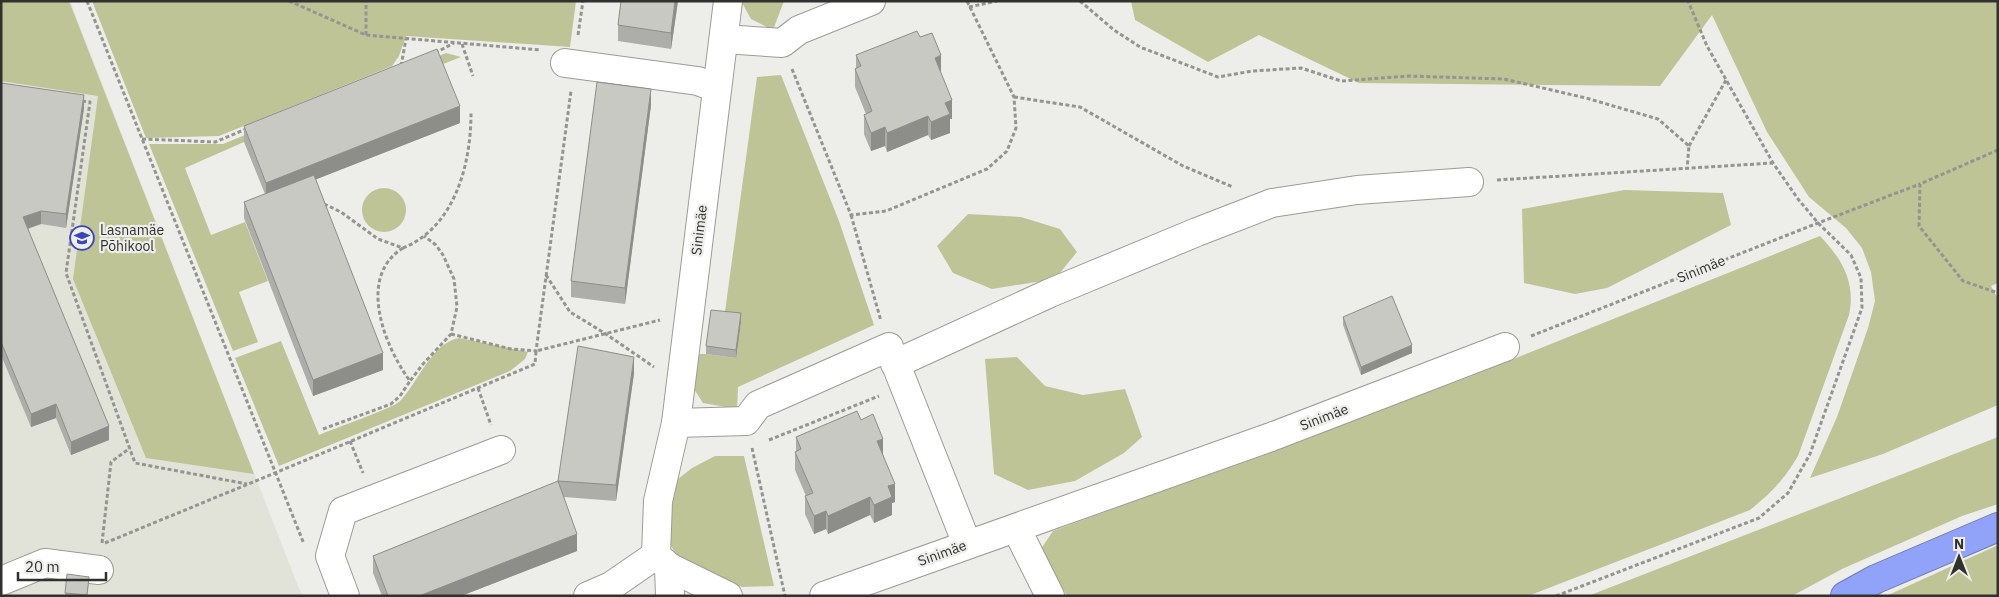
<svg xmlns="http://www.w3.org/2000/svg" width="1999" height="597" font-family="'IBM Plex Sans',sans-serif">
<rect width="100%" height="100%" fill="#edeee9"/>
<polygon fill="#e2e3d8" points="1,1 70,1 302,596 1,596"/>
<g fill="#bfc496">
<polygon points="1,1 69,1 254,474 146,458 73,279 98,96 1,81"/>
<polygon points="92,1 576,1 570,47 406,36 399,56 392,66 219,136 146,138"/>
<polygon points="741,1 784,1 773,30 751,19"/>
<polygon points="1131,1 1998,1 1998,283 1991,286 1998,299 1998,405 1883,454 1810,478 1837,417 1868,328 1875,301 1871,272 1862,248 1846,228 1809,197 1767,132 1712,15 1660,86 1359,83 1259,35 1208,62 1135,20"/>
<polygon points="446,53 461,57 244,142 185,168 211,235 245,222 268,281 239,292 258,342 233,351 149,144 223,144"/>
<polygon points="781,75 839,221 874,325 738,387 737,409 703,403 694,389 689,354 706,354 736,358 724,319 757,77"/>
<circle cx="384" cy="210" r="22"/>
<polygon points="1624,190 1723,193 1731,225 1607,288 1575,294 1524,283 1522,209"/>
<polygon points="968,214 1021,217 1060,229 1077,252 1055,279 992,289 953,273 937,246"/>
<path d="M1820,236C1842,259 1856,282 1849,315L1798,456C1783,481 1772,492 1750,510L1528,596H1067L1041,549L1053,531L1461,380Z"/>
<path d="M459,338L528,352L525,359L510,371L279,466L235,358L281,341L319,435C332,429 394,408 400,401C418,383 431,343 459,338Z"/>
<polygon points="1017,357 1045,386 1083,395 1125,389 1142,437 1124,453 1075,481 1028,490 994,474 985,359"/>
<polygon points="1998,437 1998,504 1962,516 1842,569 1792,596 1588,596"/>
<polygon points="715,456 744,456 774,586 742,587 703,571 677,557 668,540 671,508 678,479 692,468"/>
<polygon points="1998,545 1998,596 1886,596"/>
</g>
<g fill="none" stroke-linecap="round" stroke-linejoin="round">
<g stroke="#9c9c97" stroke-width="30">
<g id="minor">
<polyline points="728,1 676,423 658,501 656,555 669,567 728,596"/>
<polyline points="724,39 782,43 799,30 871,1"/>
<polyline points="565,63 698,81 716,88"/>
<polyline points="895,364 1050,293 1197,232 1272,203 1357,190 1469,182"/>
<polyline points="676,423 746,421 758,405 889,347 967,544"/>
<polyline points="1016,528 1050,596"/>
<polyline points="669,567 670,596"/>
<polyline points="1,581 45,563 99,570"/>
<polyline points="345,596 330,556 343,511 501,450"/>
<polyline points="588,596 611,586 656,555"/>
<polyline points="824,596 1271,437 1505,347"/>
</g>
</g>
<g stroke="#6f7bb2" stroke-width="30">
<polyline id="highway" points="1845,596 1876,579 1998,527"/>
</g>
<g stroke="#949591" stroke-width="3" stroke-dasharray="4 2.5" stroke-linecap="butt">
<polyline points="87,1 304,544"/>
<polyline points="289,1 366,35 541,50"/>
<polyline points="1080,1 1114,30 1140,47 1218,77 1252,71 1301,68 1341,81 1409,76 1504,79 1586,98 1658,119 1689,146 1687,169"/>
<polyline points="969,7 997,1"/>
<polyline points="366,35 366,1"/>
<polyline points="578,35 583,1"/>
<polyline points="462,44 473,76"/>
<polyline points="435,53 454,43"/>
<polyline points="401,66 406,39"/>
<polyline points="792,69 851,215 886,211 987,169 1007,151 1016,128 1014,97 967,1"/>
<polyline points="1014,97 1080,107 1183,166 1233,187"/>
<polyline points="82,101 90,102 66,273 135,463 247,484"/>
<polyline points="142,139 215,142 246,129"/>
<polyline points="1689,146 1726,80"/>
<polyline points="1998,150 1920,184 1919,226 1963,281 1998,293"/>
<polyline points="1497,180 1773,163"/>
<path d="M324,204L341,212L378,239L403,248C455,227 471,164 471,113"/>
<polyline points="851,215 881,321"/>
<path d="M403,248C356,277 385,347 410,381L423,364L451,334L457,307L454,279L443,255L436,245L424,236"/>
<polyline points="546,275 570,312 606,334 654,367"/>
<polyline points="451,334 511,349 536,351 571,91"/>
<polyline points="1531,336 1818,223 1920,184"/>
<polyline points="478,388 491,425"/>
<polyline points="323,429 391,404 400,396 410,381"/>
<polyline points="769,440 879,396"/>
<polyline points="350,441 363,473"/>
<polyline points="752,448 785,596"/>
<polyline points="102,543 111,462 130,448"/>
<polyline points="105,543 275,473 535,364 536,351 660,320"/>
<polyline points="1556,596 1759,518 1788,493 1810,454 1862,308 1861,278 1851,255 1818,223 1798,199 1773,163 1707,46 1688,1"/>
</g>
<use href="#minor" stroke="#fff" stroke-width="28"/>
<use href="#highway" stroke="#90a3f8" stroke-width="28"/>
</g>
<g fill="#adada9">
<polygon points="621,1 678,1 671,49 618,41 618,25"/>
<polygon points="920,37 941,74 952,119 950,119 950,133 931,140 928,135 887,152 885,146 871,151 864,134 864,115 866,114 855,87 855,69 856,68 856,55"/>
<polygon points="1,83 84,108 66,228 41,224 28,229 109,440 71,455 56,418 31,427 1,355"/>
<polygon points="651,105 625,304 571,297 571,281"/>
<polygon points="460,123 316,179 383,370 313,396 244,218 244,202 265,194 244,142 244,126"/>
<polygon points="1343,317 1412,353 1361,375 1343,325"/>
<polygon points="741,321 736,358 706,354 706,346"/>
<polygon points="634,373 616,501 564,497 577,551 461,596 382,596 373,573 373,556 558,481"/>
<polygon points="861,420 883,455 895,502 892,503 892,515 874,523 870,515 828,534 826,529 814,534 805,514 805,496 806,496 795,470 795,452 796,451 796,437"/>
<polygon points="89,581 87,596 65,596 65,593"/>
</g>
<g fill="#8d8d89">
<polygon points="675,1 678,1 671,49 671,33"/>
<polygon points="941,55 941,74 935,77 935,58"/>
<polygon points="651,89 651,105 625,304 625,288"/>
<polygon points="84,95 84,108 66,228 66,214"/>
<polygon points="952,100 952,119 950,119 950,133 931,140 931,122 945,103"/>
<polygon points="460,106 460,123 266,199 266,183"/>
<polygon points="928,116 928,135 887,152 887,133"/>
<polygon points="885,127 885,146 871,151 871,133"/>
<polygon points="41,211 41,224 23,230 23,217"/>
<polygon points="741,313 741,321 736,358 736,350"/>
<polygon points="1412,345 1412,353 1361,375 1361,367"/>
<polygon points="383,353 383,370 313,396 313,380"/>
<polygon points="634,357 634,373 616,501 616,485"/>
<polygon points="56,404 56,418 31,427 31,414"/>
<polygon points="109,426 109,440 71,455 71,442"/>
<polygon points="883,439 883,457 877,441"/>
<polygon points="895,484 895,502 892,503 892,515 874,523 874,505 888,486"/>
<polygon points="870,497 870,515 828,534 828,516"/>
<polygon points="826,511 826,529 814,534 814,516"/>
<polygon points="577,534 577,551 461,596 419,596"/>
</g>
<g fill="#c9c9c4" stroke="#8d8d89">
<polygon points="621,1 675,1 671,33 618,25"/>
<polygon points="917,31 920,37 932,33 941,55 935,58 952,100 945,103 950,114 931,122 928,116 887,133 885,127 871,133 864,115 872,111 855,69 861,66 856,55"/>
<polygon points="437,49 460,106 266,183 244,126"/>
<polygon points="597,82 651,89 625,288 571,281"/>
<polygon points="1,83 84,95 66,214 41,211 23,217 109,426 71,442 56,404 31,414 1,342"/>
<polygon points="314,175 383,353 313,380 244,202"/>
<polygon points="1392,296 1412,345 1361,367 1343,317"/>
<polygon points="711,310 741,313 736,350 706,346"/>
<polygon points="578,346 634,357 616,485 558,481 577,534 419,596 388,596 373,556 558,481"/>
<polygon points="857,411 861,420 873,414 883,439 877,441 895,484 888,486 892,497 874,505 870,497 828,516 826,511 814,516 805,496 813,493 795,452 801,449 796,437"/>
<polygon points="67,574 89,577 87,595 65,593"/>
</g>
<defs>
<g id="school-ring" transform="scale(1.25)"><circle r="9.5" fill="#edeee9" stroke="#3d47bb" stroke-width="1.5"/><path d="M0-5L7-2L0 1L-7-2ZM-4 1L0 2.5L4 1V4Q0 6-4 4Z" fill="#3d47bb"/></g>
</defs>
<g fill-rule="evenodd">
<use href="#school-ring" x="82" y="238"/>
</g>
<g text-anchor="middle" stroke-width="4.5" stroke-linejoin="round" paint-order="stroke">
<g font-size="14" fill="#31312f" stroke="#edeee9" text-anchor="start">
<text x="100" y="235">Lasnamäe<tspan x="100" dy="16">Põhikool</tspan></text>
</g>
<g font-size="14" fill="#31312f" stroke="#edeee9">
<text transform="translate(699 230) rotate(-83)" y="5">Sinimäe</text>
<text transform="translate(1701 269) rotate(-22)" y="5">Sinimäe</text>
<text transform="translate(1324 417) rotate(-21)" y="5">Sinimäe</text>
<text transform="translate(942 553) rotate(-20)" y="5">Sinimäe</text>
</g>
</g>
<rect width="1999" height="597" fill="none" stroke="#31312f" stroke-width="5"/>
<g transform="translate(1959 557)" stroke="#edeee9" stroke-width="4" paint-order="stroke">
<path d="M0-4L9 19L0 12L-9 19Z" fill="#31312f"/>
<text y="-8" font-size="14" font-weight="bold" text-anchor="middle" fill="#31312f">N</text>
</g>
<path d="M18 572v8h88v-8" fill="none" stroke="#31312f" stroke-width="2.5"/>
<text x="25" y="572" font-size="15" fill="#31312f" stroke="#edeee9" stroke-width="4" paint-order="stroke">20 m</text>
</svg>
